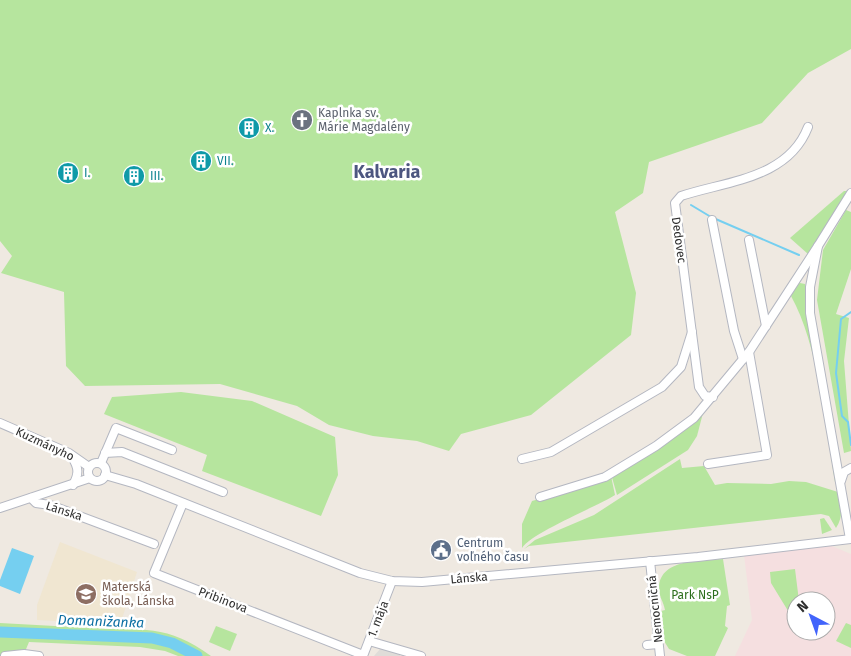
<svg xmlns="http://www.w3.org/2000/svg" width="851" height="656" font-family="'Fira Sans',sans-serif">
<rect width="100%" height="100%" fill="#efe9e1"/>
<polygon fill="#f0e6d1" points="60,542 137,572 120,625 37,620 37,605"/>
<path fill="#f5dfe0" fill-rule="evenodd" d="M822,542L851,554V656H735L752,620L744,555ZM796,601H826V631H796Z"/>
<g fill="#b6e59e">
<polygon points="0,0 851,0 851,49 808,73 762,123 649,162 643,193 615,212 636,293 631,335 531,415 461,434 449,451 417,441 373,436 329,425 297,406 220,384 85,386 66,366 64,292 1,273 12,256 0,241"/>
<polygon points="844,191 848,191 808,254 790,238"/>
<polygon points="846,210 851,212 851,269 836,314 849,318 844,361 851,451 844,453 817,300 823,250"/>
<path d="M800,283L805,284L841,483L835,482C826,426 818,344 791,296L794,286Z"/>
<polygon points="181,392 252,401 335,437 338,475 321,516 202,471 207,455 104,414 112,397"/>
<polygon points="704,409 697,436 688,450 617,495 611,474"/>
<path d="M680,459L682,468L704,466L715,485L727,483L771,484L789,481L806,482L838,492C841,505 844,516 836,528L829,516L821,514L529,546L524,549L535,540L594,515Z"/>
<path d="M611,476L615,495C596,507 531,533 522,548V524L532,501L606,480Z"/>
<polygon points="824,518 832,530 822,534 820,519"/>
<path d="M723,559L730,605L727,606L725,626L728,628L715,656H687L669,649L664,641L661,611L665,610C663,600 660,599 659,590C658,558 701,561 723,559Z"/>
<polygon points="795,569 799,601 796,601 796,619 793,619 771,583 770,572"/>
<path d="M0,623C30,625 61,626 91,628C141,630 168,624 211,656H178L165,651L140,647L29,642L24,654L0,656Z"/>
<polygon points="846,623 851,625 851,648 836,641"/>
<polygon points="216,626 237,634 230,651 209,642"/>
</g>
<polygon fill="#dfdcd8" points="380,649 384,649 400,654 400,656 374,656"/>
<polygon fill="#75cff0" points="12,548 34,556 20,594 0,586 0,580"/>
<g fill="none" stroke-linecap="round" stroke-linejoin="round">
<g stroke="#75cff0" stroke-width="2">
<polyline points="691,205 711,217 799,255"/>
<polyline points="851,312 841,319 836,373 842,416 848,422 851,445"/>
</g>
<polyline stroke="#75cff0" stroke-width="11" points="0,632 152,638 172,643 197,656"/>
<g stroke="#b4b7c1" stroke-width="10">
<g id="minor">
<polyline points="712,220 734,331 743,359"/>
<polyline points="749,240 766,326"/>
<path d="M713,397L705,396L699,387L675,203L681,196C726,181 788,179 808,127"/>
<polyline points="0,423 69,453 89,467"/>
<polyline points="105,453 122,452 223,492"/>
<path d="M72,457C79,468 79,474 73,485"/>
<polyline points="522,459 551,452 662,387 681,367 692,332"/>
<circle cx="97" cy="472" r="9"/>
<polyline points="101,463 116,428 172,450"/>
<polyline points="708,464 767,455 749,352"/>
<polyline points="105,475 136,484 360,573 392,581 422,582 698,557 851,539"/>
<polyline points="841,481 844,472 851,468"/>
<polyline points="540,497 605,477 656,446 694,418 749,352 818,246"/>
<polyline points="31,498 36,503 50,505 154,544"/>
<polyline points="183,503 154,573 363,655"/>
<polyline points="0,508 90,478"/>
<polyline points="850,539 810,313 810,287 818,246 851,193"/>
<polyline points="650,561 660,656"/>
<polyline points="369,641 421,656"/>
<polyline points="647,645 658,644"/>
<polyline points="5,656 24,654 39,656"/>
<polyline points="363,656 392,581"/>
</g>
</g>
<use href="#minor" stroke="#fff" stroke-width="8"/>
</g>
<defs>
<g id="church-disc" transform="scale(1.125)"><circle r="9.5" fill="#6b7280" stroke="#fff"/><path d="M-1.2-6h2.4v3.5h3.3v2.4h-3.3V6h-2.4V-.1h-3.3v-2.4h3.3Z" fill="#fff"/></g>
<g id="building-disc" transform="scale(1.125)"><circle r="9.5" fill="#0f9aa8" stroke="#fff"/><path d="M-4-6H4V6H1V3H-1V6H-4ZM-2.5-4.3h1.7v1.8h-1.7ZM.8-4.3h1.7v1.8H.8ZM-2.5-1h1.7V.8h-1.7ZM.8-1h1.7V.8H.8Z" fill="#fff"/></g>
<g id="civic-disc" transform="scale(1.125)"><circle r="9.5" fill="#5c6f8a" stroke="#fff"/><path d="M-.6-6.5H3V-4.5H.6V-3L4-1V1h2V6H-6V1h2V-1L-.6-3ZM-1.2 2.5V6h2.4V2.5Z" fill="#fff"/></g>
<g id="school-disc" transform="scale(1.125)"><circle r="9.5" fill="#8d6e63" stroke="#fff"/><path d="M0-5L7-2L0 1L-7-2ZM-4 1L0 2.5L4 1V4Q0 6-4 4Z" fill="#fff"/></g>
</defs>
<g fill-rule="evenodd">
<use href="#church-disc" x="302" y="120"/>
<use href="#building-disc" x="249" y="128"/>
<use href="#building-disc" x="201" y="161"/>
<use href="#building-disc" x="68" y="173"/>
<use href="#building-disc" x="134" y="176"/>
<use href="#civic-disc" x="441" y="550"/>
<use href="#school-disc" x="86" y="594"/>
</g>
<g text-anchor="middle" stroke-width="5" stroke-linejoin="round" paint-order="stroke">
<g font-size="12" fill="#5b616d" stroke="#fff" text-anchor="start">
<text x="318" y="117">Kaplnka sv.<tspan x="318" dy="14">Márie Magdalény</tspan></text>
</g>
<g font-size="12" fill="#0d838f" stroke="#fff" text-anchor="start">
<text x="265" y="132">X.</text>
<text x="217" y="165">VII.</text>
<text x="84" y="177">I.</text>
<text x="150" y="180">III.</text>
</g>
<g font-size="12" fill="#2e2e2e" stroke="#fff">
<text transform="translate(679 240) rotate(82)" y="4">Dedovec</text>
<text transform="translate(45 444) rotate(25)" y="4">Kuzmányho</text>
<text transform="translate(64 511) rotate(18)" y="4">Lánska</text>
<text transform="translate(469 578) rotate(-5)" y="4">Lánska</text>
<text transform="translate(223 600) rotate(21)" y="4">Pribinova</text>
<text transform="translate(655 609) rotate(-96)" y="4">Nemocničná</text>
<text transform="translate(378 619) rotate(-69)" y="4">1. mája</text>
</g>
<g font-size="12" fill="#4e5e75" stroke="#fff" text-anchor="start">
<text x="457" y="547">Centrum<tspan x="457" dy="14">voľného času</tspan></text>
</g>
<g font-size="12" fill="#785e54" stroke="#fff" text-anchor="start">
<text x="102" y="591">Materská<tspan x="102" dy="14">škola, Lánska</tspan></text>
</g>
<g font-size="12" fill="#2c6e1b" stroke="#fff">
<text x="695" y="599">Park NsP</text>
</g>
<g font-size="14" font-style="italic" fill="#0d6fa3" stroke="#fff">
<text transform="translate(101 621) rotate(2)" y="5">Domanižanka</text>
</g>
<g font-size="18" font-weight="bold" fill="#4d5680" stroke="#fff">
<text x="387" y="178">Kalvaria</text>
</g>
</g>
<g transform="translate(811 616) rotate(319)"><circle r="24" fill="#ffffff" stroke="#ababab"/>
<path d="M0-4L9 19L0 12L-9 19Z" fill="#4264fb"/>
<text y="-8" font-size="14" font-weight="bold" text-anchor="middle" fill="#2e2e2e">N</text>
</g>
</svg>
